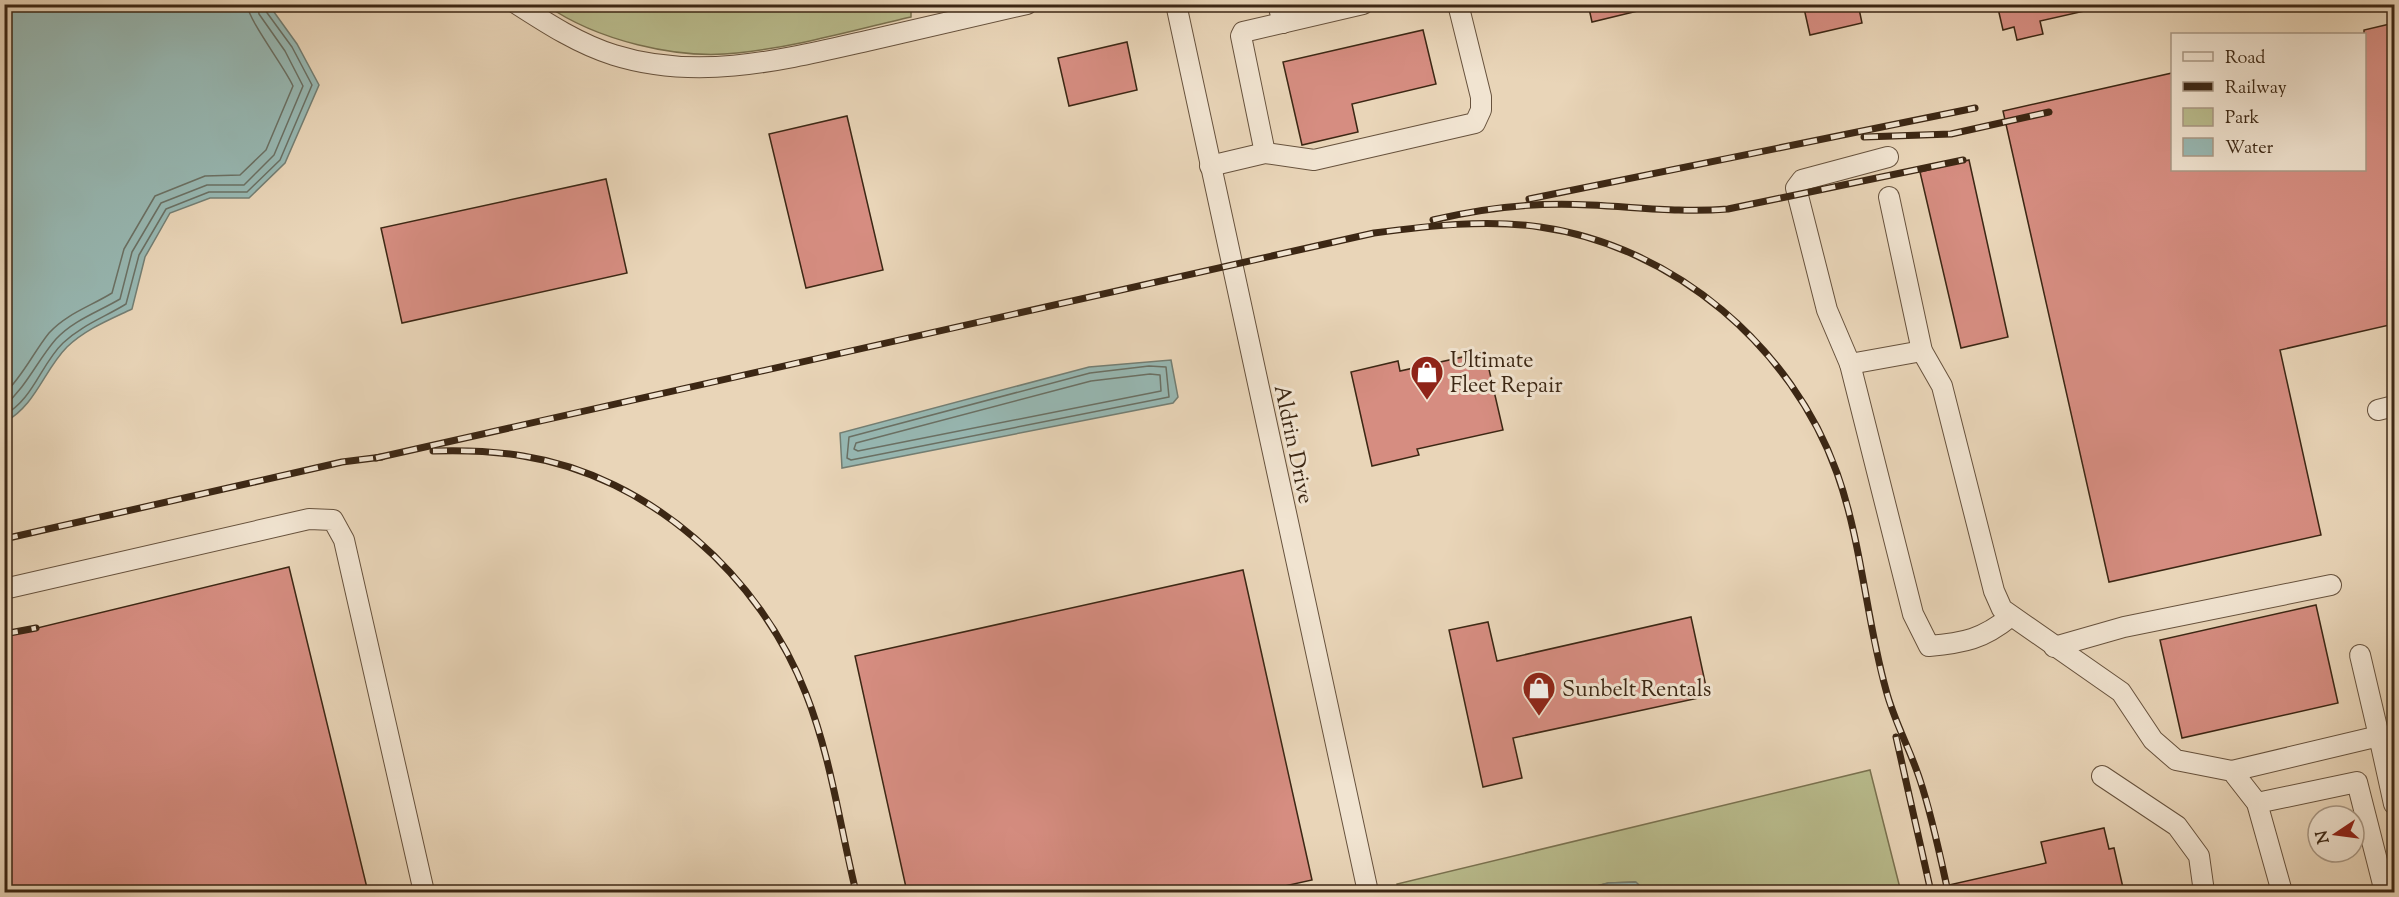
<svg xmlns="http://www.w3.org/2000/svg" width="2399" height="897" font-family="'Sorts Mill Goudy',serif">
<rect width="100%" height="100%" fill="#e9d5b8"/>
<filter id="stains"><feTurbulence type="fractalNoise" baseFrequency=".00333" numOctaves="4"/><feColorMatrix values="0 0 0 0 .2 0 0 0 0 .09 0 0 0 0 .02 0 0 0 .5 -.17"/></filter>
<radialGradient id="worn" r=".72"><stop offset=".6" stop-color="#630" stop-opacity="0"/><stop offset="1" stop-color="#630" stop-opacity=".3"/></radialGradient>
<g fill="#b9bc8d" stroke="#7a7250" stroke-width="1.5">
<path d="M911,4V17C854,30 796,47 737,53C677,60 596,40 546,5Z"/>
<polygon points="1870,770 1901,892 1646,892 1635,882 1608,883 1574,892 1399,892 1397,884"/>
</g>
<g fill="#97b8b3" stroke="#737e73" stroke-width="1.5">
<path d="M5,4L269,5L297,44L319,85L285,163L249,198H210L170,213L145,257L132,309C109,320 86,329 67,347C44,370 36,405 5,422Z"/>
<polygon points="1171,360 1178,397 1173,403 842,468 840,433 1089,367"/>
<polygon points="1636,882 1646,892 1574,892 1608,883"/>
</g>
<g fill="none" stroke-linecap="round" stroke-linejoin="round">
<g stroke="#6a7064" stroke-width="1.5">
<polygon points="1149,366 1166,367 1169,397 851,460 847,458 849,437 1090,373"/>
<polygon points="1150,374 1160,375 1161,391 858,451 854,449 856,443 1091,381"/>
<path d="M4,394C23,376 33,353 49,333C66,314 91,306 112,293L124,249L155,196L205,176L240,175L266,150L293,86C284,66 248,20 247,4"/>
<path d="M4,406C27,386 37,361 56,339C74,320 98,312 120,299L132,252L161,203L207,185H244L274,155L303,86L285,51L259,14L257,4"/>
<path d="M4,415C33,400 41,364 63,343C82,325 105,317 126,304L139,255L166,209L209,192H247L280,160L312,85L292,47L265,10L264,4"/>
</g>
</g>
<g fill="#d68d81" stroke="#3c2714" stroke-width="1.5">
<polygon points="1588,4 1641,4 1642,10 1592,22"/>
<polygon points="1803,4 1858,4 1862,23 1810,35"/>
<polygon points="1997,4 2088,4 2089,10 2040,21 2043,34 2017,40 2014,27 2003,30"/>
<polygon points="2394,23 2394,324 2280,350 2321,535 2109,582 2003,111 2172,73 2172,170 2364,170 2364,30"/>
<polygon points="1423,30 1436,84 1352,104 1358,132 1302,145 1283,62"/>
<polygon points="1127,42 1137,90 1069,106 1058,58"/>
<polygon points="847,116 883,270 806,288 769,134"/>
<polygon points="1969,160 2008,337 1961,348 1920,172"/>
<polygon points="606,179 627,273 402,323 381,228"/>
<polygon points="1485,352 1503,430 1417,449 1419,455 1372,466 1351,372 1398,361 1400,371"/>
<polygon points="289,567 368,892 4,892 4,636"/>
<polygon points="1243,570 1312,880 1257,892 907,892 855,656"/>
<polygon points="2316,605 2338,703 2182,738 2160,640"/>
<polygon points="1691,617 1708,696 1513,738 1522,778 1483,787 1449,630 1488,622 1497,661"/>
<polygon points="2104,828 2109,849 2114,848 2124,892 1941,892 1940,887 2046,863 2041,842"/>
</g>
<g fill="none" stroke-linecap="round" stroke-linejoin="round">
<g stroke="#67523d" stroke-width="22">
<g id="minor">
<path d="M517,4C548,24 579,44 614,55C700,82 786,59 871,40C923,28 975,16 1027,4"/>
<polyline points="1176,4 1368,892"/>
<polyline points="1278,4 1283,23"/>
<polyline points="1265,153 1241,36 1243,32 1363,4"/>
<polyline points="1888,157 1802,180 1796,188 1827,310 1850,364 1922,351"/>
<polyline points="1210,166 1265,153 1314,160 1475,123 1481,110 1481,97 1458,4"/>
<polyline points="1889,197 1922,351 1942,386 1994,591 2002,609 2121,692 2153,740 2176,760 2232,771 2257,803 2282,892"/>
<path d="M1850,364L1913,614L1929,646C1964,643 1983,639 2010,617"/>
<polyline points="2378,410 2394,406"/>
<polyline points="4,589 309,519 333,520 344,540 424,892"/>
<polyline points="2054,647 2124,627 2331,585"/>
<polyline points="2360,655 2379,736"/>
<polyline points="2232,771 2379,736 2394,804"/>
<polyline points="2102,776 2177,826 2199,856 2204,892"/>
<polyline points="2257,803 2357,782 2385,892"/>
</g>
</g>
<use href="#minor" stroke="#f1e4d1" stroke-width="20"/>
<g stroke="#3c2714" stroke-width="7">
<g id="rail">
<polyline points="1864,137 1951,134 2049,112"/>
<polyline points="1529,199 1975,108"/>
<path d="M1433,220C1483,208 1538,202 1590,205C1637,207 1681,213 1728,209L1963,160"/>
<path d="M433,451C463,450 493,451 523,456C650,476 761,577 806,694C831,757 840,827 856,892"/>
<path d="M376,458L1374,233C1428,226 1485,219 1540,227C1674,246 1792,347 1837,473C1862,543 1866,619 1886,690C1894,721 1910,749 1920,780C1932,816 1940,855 1948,892"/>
<polyline points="4,539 342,462 382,457"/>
<polyline points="4,634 36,628"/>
<polyline points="1896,737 1931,892"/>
</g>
</g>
<use href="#rail" stroke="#f1e4d1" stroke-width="4.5" stroke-dasharray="14" stroke-linecap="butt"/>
</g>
<defs>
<g id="shop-pin" transform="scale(1.725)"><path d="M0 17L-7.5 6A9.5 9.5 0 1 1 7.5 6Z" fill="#8f2418" stroke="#f1e4d1"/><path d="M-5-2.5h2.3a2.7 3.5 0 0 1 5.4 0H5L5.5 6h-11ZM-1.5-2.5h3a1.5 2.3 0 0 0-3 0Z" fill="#fff"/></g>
</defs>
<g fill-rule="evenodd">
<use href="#shop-pin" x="1427" y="372"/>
<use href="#shop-pin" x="1539" y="688"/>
</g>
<g text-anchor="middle" stroke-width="6" stroke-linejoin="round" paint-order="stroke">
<g font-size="22" fill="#3c2714" stroke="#f1e4d1" text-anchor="start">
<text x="1450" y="367">Ultimate<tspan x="1450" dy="25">Fleet Repair</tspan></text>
<text x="1562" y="696">Sunbelt Rentals</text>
</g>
<g font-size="22" fill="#3c2714" stroke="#f1e4d1">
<text transform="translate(1295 444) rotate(78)" y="8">Aldrin Drive</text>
</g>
</g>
<rect width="2399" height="897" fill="none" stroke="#e9d5b8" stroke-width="24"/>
<rect x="6" y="6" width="2387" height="885" fill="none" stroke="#3c2714" stroke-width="3"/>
<rect x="12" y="12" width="2375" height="873" fill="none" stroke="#3c2714" stroke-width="1.5"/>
<rect x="2171" y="33" width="195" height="138" fill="#f1e4d1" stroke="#a99885" stroke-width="1.5"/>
<rect x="2183" y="52" width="30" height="9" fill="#f1e4d1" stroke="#a99885" stroke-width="1.5"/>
<text x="2225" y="63" font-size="18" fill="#3c2714">Road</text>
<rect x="2183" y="82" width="30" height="9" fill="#3c2714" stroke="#a99885" stroke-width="1.5"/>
<text x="2225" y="93" font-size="18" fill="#3c2714">Railway</text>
<rect x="2183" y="108" width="30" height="18" fill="#b9bc8d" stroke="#a99885" stroke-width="1.5"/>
<text x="2225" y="123" font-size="18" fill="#3c2714">Park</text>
<rect x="2183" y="138" width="30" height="18" fill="#97b8b3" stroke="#a99885" stroke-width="1.5"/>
<text x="2225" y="153" font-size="18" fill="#3c2714">Water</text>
<g transform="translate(2336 834) rotate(257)"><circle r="28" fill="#f1e4d1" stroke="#a99885" stroke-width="1.5"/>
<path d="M0-4.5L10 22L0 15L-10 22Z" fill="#8f2418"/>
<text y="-9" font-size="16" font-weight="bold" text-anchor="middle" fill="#3c2714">N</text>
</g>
<rect width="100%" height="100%" filter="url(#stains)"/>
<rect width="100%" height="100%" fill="url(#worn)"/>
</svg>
